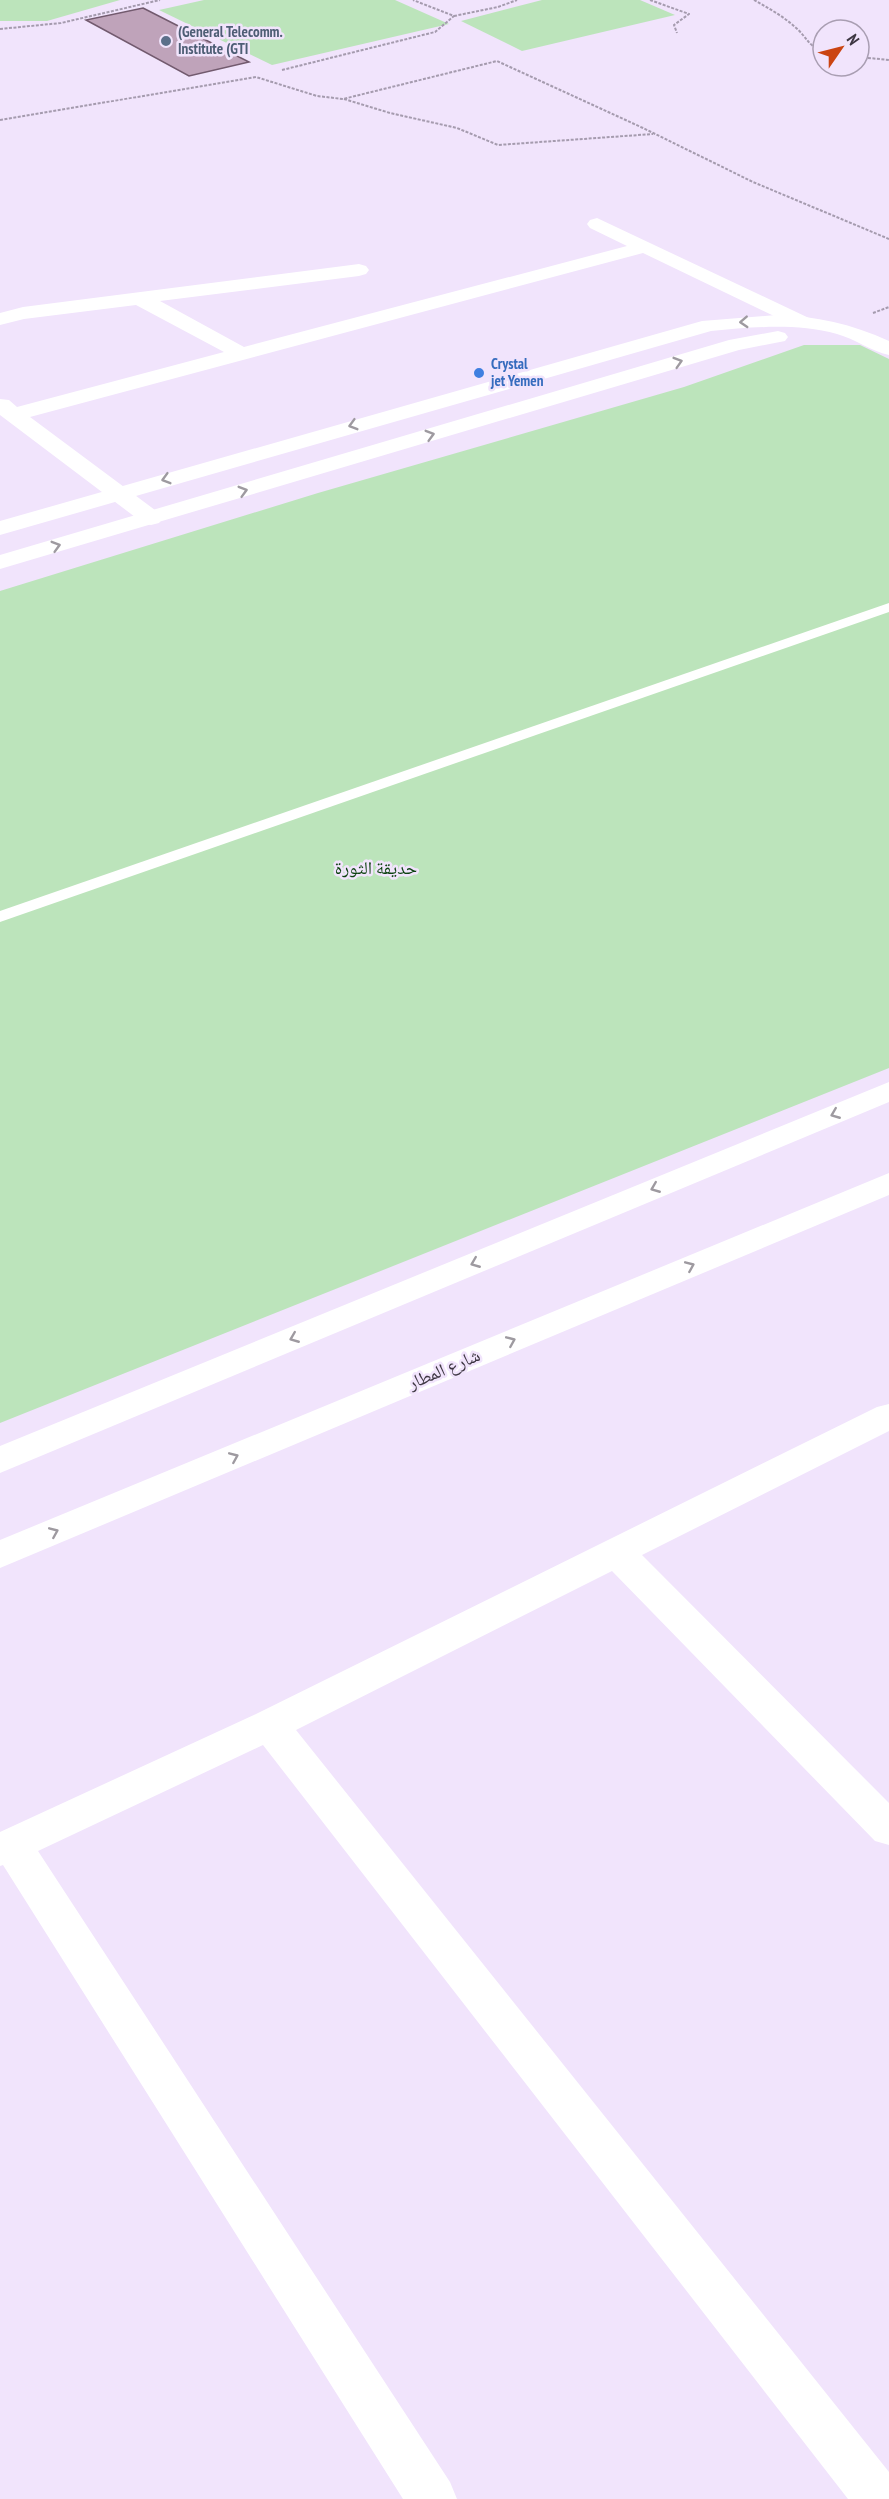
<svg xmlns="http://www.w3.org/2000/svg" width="889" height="2499" font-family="'PT Sans Narrow','Noto Naskh Arabic',sans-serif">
<rect width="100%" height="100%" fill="#f1e4fc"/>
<g fill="#bce4bb">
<polygon points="0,0 120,0 47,21 0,21"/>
<polygon points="204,0 395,0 449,24 272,65 159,10"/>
<polygon points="542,0 640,0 675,15 522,51 461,21"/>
<polygon points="804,345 860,345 889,359 889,1068 0,1423 0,591 318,493 684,387"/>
</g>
<polygon fill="#bfa3ba" stroke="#725a6e" stroke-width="1.5" points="143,8 249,62 189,76 86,20"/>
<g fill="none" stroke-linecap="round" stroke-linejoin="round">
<g stroke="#a59bae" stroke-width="2" stroke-dasharray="3 1.5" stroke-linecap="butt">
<polyline points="650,0 689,14 674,25 677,33"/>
<path d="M754,0C768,8 783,16 795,27C808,38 806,44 823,52"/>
<polyline points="454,16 498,7 517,0"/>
<polyline points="0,29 61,23 160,0"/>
<polyline points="859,57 889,60"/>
<polyline points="282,70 435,32 454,16 413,0"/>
<polyline points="344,99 390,113 457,128 498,145 653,134"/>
<polyline points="0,120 256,77 317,96 343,99 497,61 643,128 753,182 889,239"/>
<polyline points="873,313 889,307"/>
</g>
<polygon fill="#fff" fill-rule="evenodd" points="889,603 889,612 0,922 0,911"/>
<g fill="#fff" fill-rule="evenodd">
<polygon points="597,218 811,319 814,323 811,327 797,327 643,253 30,417 159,513 163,518 159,523 151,525 143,523 0,415 0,399 9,400 17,407 224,352 136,305 24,319 0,325 0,313 23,307 359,264 366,266 369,270 366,274 359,276 160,301 244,347 627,246 590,228 587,224 590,220"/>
<polygon points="889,1404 889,1431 642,1555 889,1803 889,1845 875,1841 612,1571 296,1730 889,2472 889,2499 848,2499 263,1745 38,1851 450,2482 457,2499 403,2499 3,1865 0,1866 0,1832 256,1714 877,1407"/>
</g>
<g fill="#fff" fill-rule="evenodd">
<path d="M776,315C816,316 852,324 889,341V355C871,351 855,339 837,334C796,323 752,327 711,331L0,535V521L702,321Z"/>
<polygon points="778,331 785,333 788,337 785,341 739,350 0,569 0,555 729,340"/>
</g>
<g fill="#fff" fill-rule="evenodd">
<polygon points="889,1082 889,1102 0,1473 0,1446"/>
<polygon points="889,1173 889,1195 0,1568 0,1540"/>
</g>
</g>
<defs><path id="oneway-chevron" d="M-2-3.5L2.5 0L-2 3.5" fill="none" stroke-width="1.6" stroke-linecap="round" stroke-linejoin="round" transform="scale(1.5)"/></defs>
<g stroke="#9e9aa0">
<use href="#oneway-chevron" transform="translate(744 322) rotate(177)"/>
<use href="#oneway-chevron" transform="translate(678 362) rotate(-17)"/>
<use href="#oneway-chevron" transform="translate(353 425) rotate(164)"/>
<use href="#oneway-chevron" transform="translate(430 435) rotate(-16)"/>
<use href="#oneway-chevron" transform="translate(166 479) rotate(164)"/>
<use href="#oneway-chevron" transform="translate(243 491) rotate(-16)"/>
<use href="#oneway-chevron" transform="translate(56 546) rotate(-16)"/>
<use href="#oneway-chevron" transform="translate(835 1114) rotate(158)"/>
<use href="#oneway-chevron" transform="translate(655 1188) rotate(158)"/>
<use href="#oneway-chevron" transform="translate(475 1263) rotate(158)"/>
<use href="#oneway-chevron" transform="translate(690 1266) rotate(-23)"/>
<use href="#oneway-chevron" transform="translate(294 1338) rotate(158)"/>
<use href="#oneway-chevron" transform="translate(511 1341) rotate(-23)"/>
<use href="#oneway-chevron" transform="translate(234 1457) rotate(-23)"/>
<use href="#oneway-chevron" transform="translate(54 1532) rotate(-23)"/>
</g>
<circle fill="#5c6f8a" stroke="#f1e4fc" stroke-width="2" cx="166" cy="41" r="6"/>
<circle fill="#3f7fe0" stroke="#f1e4fc" stroke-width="2" cx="479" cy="373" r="6"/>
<g text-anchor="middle" stroke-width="5" stroke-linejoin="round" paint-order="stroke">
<g font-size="15" font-weight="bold" fill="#4e5e75" stroke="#f1e4fc" text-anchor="start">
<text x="178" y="37">(General Telecomm.<tspan x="178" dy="17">Institute (GTI</tspan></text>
</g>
<g font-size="15" font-weight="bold" fill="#366cbe" stroke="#f1e4fc" text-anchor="start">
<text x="491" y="369">Crystal<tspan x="491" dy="17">jet Yemen</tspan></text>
</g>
<g font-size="18" fill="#0d4311" stroke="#f1e4fc">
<text x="376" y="874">حديقة الثورة</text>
</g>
<g font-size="18" fill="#3d3642" stroke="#f1e4fc">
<text transform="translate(444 1369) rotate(-23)" y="6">شارع المطار</text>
</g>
</g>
<g transform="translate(841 48) rotate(55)"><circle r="28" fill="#f1e4fc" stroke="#a99eb2" stroke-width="1.5"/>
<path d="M0-4.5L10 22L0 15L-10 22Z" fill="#cb4412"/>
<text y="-9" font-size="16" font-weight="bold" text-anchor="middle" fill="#3d3642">N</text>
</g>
</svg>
